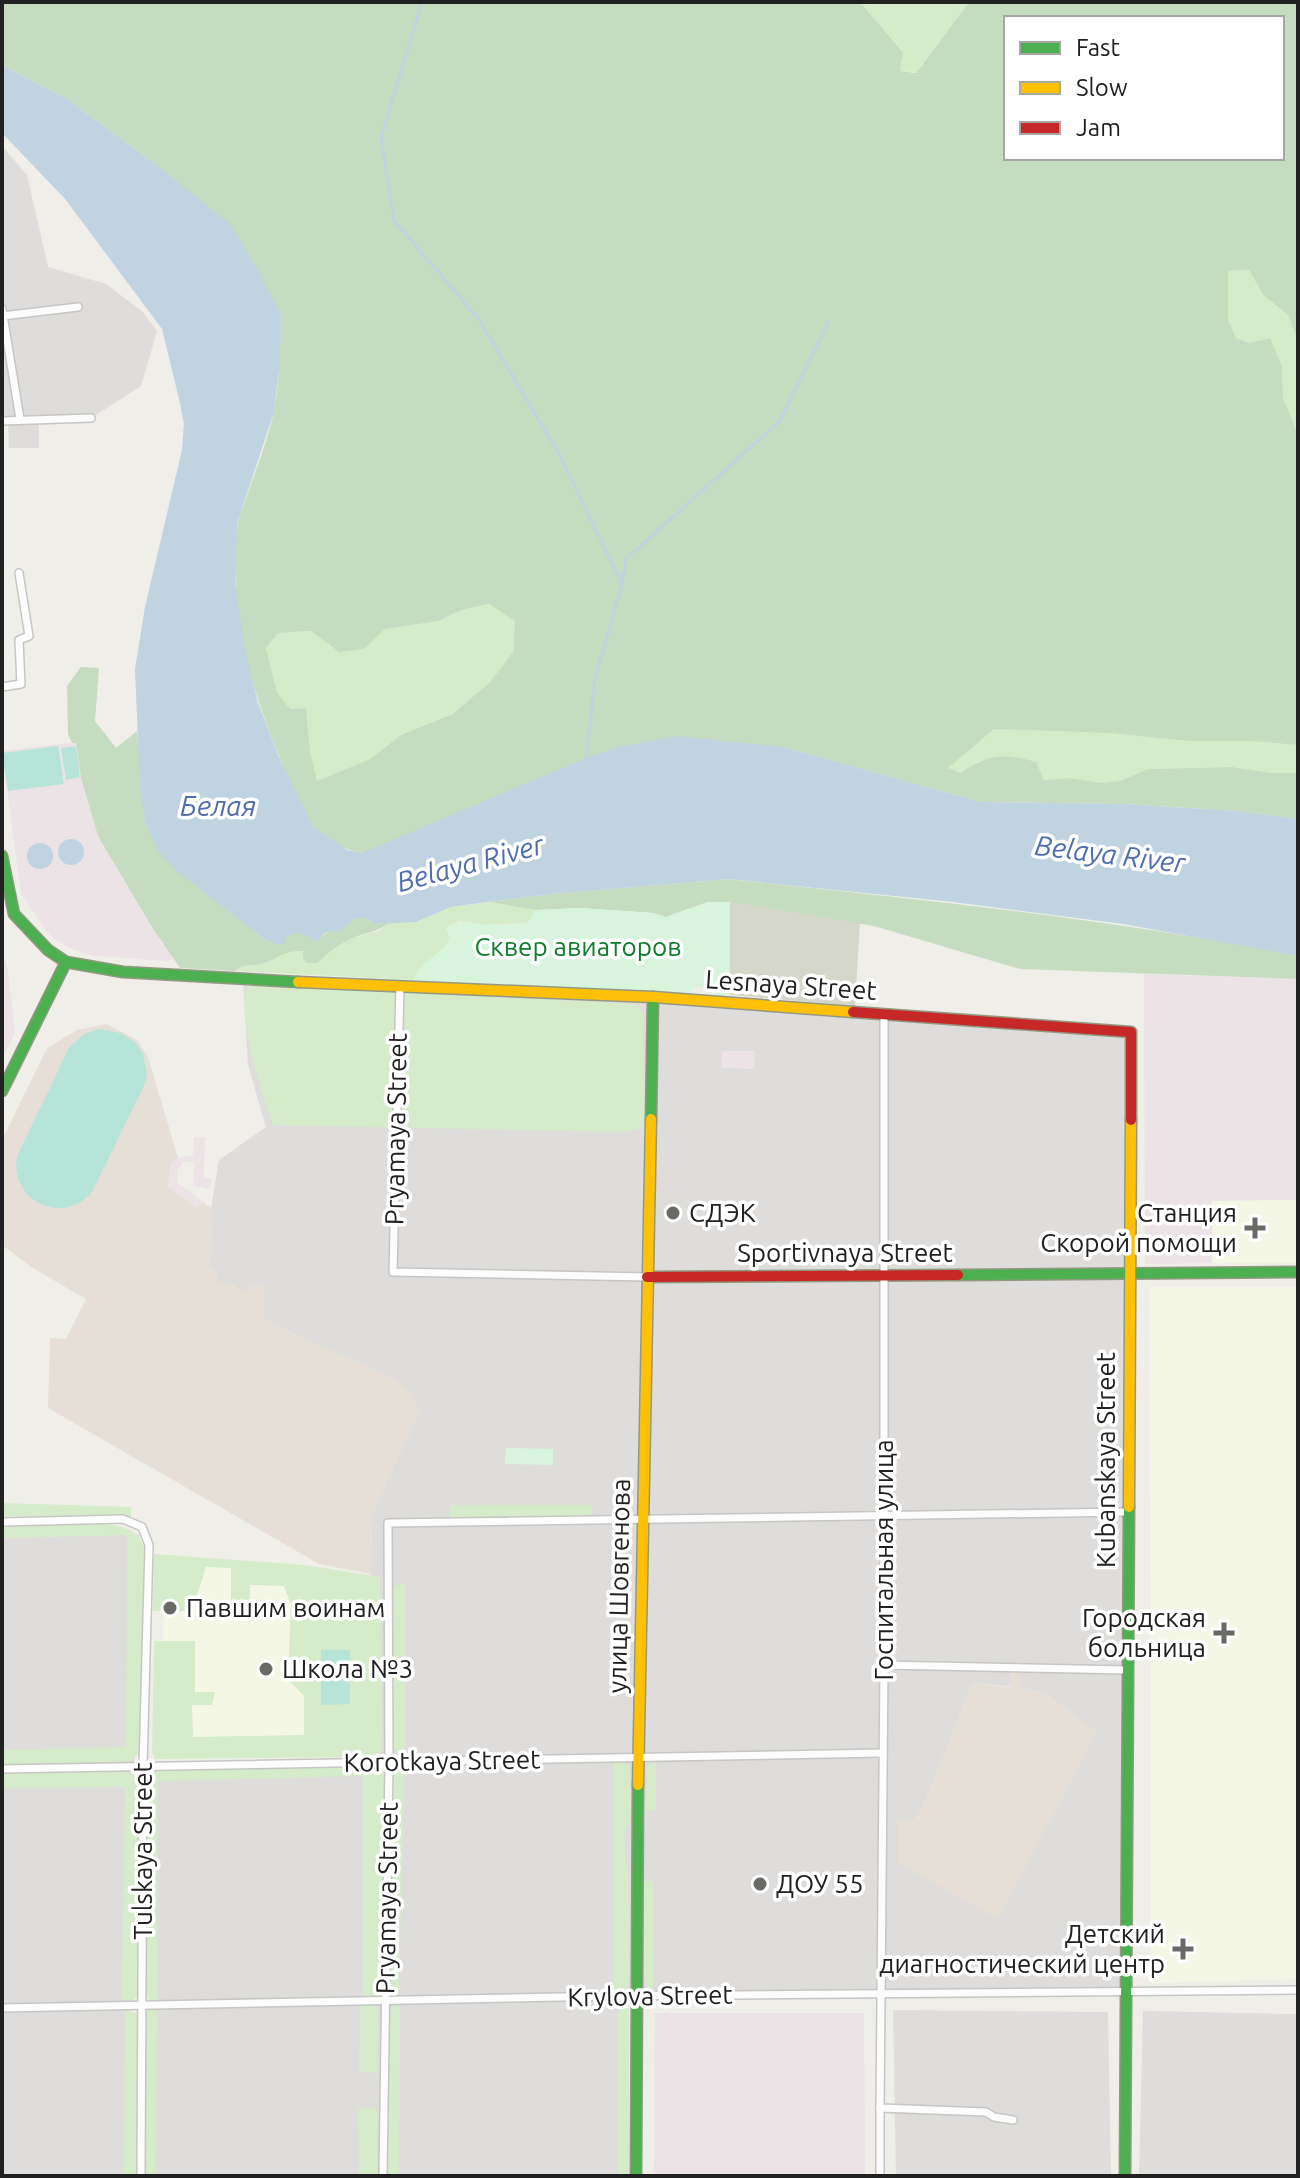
<svg xmlns="http://www.w3.org/2000/svg" width="1300" height="2178" font-family="Ubuntu,sans-serif">
<rect width="100%" height="100%" fill="#efeee9"/>
<g fill="#dedddb" fill-rule="evenodd">
<polygon points="2,146 27,175 48,267 106,284 143,312 157,331 141,386 91,418 39,419 39,448 9,448 8,421 2,421"/>
<path d="M243,980L653,997L1131,1032L1127,1991L621,1997L620,2176H155L154,1776L389,1772V1763L368,1745L372,1514L420,1410L395,1380L264,1320L249,1286V1291H236L218,1283L210,1268L211,1208L219,1160L266,1127L248,1065ZM972,1683L1019,1687L1047,1694L1096,1732L929,1878L922,1876L898,1821L915,1820L935,1779Z"/>
<polygon points="139,1534 125,2176 2,2176 2,1538"/>
<polygon points="893,2010 1108,2012 1111,2176 896,2176"/>
<polygon points="1143,2011 1298,2014 1298,2176 1139,2176"/>
</g>
<g fill="#ece3e6">
<polygon points="76,742 81,778 98,836 150,924 175,959 166,961 93,956 74,950 57,941 47,932 21,894 2,751"/>
<polygon points="2,959 5,959 8,971 15,1033 2,1058"/>
<polygon points="1144,974 1298,979 1298,1200 1213,1201 1212,1263 1145,1264"/>
<polygon points="722,1051 755,1051 754,1069 721,1068"/>
<polygon points="194,1137 205,1137 204,1177 212,1179 210,1189 193,1185 194,1162 182,1162 182,1167 177,1168 178,1183 203,1202 197,1208 168,1186 171,1163 178,1158 193,1155"/>
<polygon points="655,2013 864,2013 865,2176 654,2176"/>
</g>
<g fill="#f4f7e6">
<polygon points="1298,1200 1298,1263 1212,1263 1212,1201"/>
<polygon points="1150,1287 1298,1287 1298,1979 1151,1983"/>
<polygon points="163,1559 299,1566 368,1745 164,1750"/>
</g>
<g fill="#e6dfd8">
<polygon points="107,1024 137,1040 148,1057 178,1158 171,1163 168,1186 197,1208 203,1202 211,1208 210,1268 218,1274 218,1283 236,1284 237,1291 249,1291 249,1285 265,1285 264,1320 395,1380 409,1389 420,1410 372,1514 371,1574 319,1564 48,1408 50,1338 66,1339 86,1299 33,1268 2,1245 2,1140 47,1048 77,1030"/>
<polygon points="1010,1667 1020,1668 1019,1687 1047,1694 1097,1732 998,1919 898,1863 898,1820 915,1820 935,1779 972,1683 1010,1687"/>
</g>
<polygon fill="#d6d7cb" points="730,891 861,904 855,1006 730,995"/>
<g fill="#d6ebca">
<polygon points="860,2 969,2 916,72 900,71 903,51"/>
<polygon points="1249,270 1263,295 1288,315 1297,337 1298,434 1283,398 1282,366 1269,338 1249,343 1236,338 1228,320 1228,271"/>
<polygon points="490,604 515,621 513,652 489,683 451,714 401,735 370,759 317,781 310,750 306,708 290,709 277,692 266,648 278,633 311,631 339,651 364,649 385,629 439,621 461,610"/>
<polygon points="994,729 1108,733 1188,741 1250,741 1298,745 1298,773 1272,773 1232,767 1148,769 1120,781 1102,783 1070,778 1044,780 980,761 960,773 947,768"/>
<path d="M489,902L536,910L528,923L483,925L460,921L446,928L450,939C441,957 420,960 414,980L236,971C244,964 250,966 260,964C279,960 280,950 304,951L317,963L325,955L353,938L379,931L389,923L416,922L451,907Z"/>
<path d="M248,985L636,1004L643,1014L645,1124L639,1129L626,1132L273,1125C262,1094 235,1016 248,985Z"/>
<polygon points="2,1503 131,1507 131,1517 2,1516"/>
<polygon points="450,1505 592,1505 592,1516 450,1517"/>
<path d="M103,1524C123,1526 136,1528 144,1547L141,1743L137,1755L129,1762L2,1764V1750L126,1747L127,1535L2,1538V1527Z"/>
<polygon points="154,1554 304,1565 380,1577 382,1751 367,1757 155,1759 152,1753 154,1641 195,1641 195,1692 215,1692 212,1705 192,1705 193,1737 304,1735 304,1696 288,1679 291,1605 284,1586 250,1585 250,1617 231,1617 231,1568 206,1567 192,1611 153,1611"/>
<polygon points="398,1583 405,1584 405,1754 398,1753 393,1747 393,1590"/>
<polygon points="656,1760 656,1810 646,1811 647,1765"/>
<polygon points="614,1761 623,1762 630,1766 631,1819 624,1832 625,1861 630,1876 629,1982 624,1992 614,1993"/>
<polygon points="364,1765 380,1768 384,1773 381,1991 377,1995 363,1997 363,1776 158,1781 157,2003 151,2002 146,1993 148,1779 151,1773 158,1770"/>
<polygon points="404,1766 399,1995 394,1995 389,1990 393,1772"/>
<polygon points="126,1771 136,1777 139,1788 138,1996 132,2001 122,2002 125,1787 2,1788 2,1774"/>
<polygon points="643,1881 653,1881 653,1988 648,1988 644,1977"/>
<polygon points="618,2001 629,2009 629,2174 618,2174"/>
<polygon points="360,2003 370,2003 378,2009 377,2072 359,2072"/>
<polygon points="400,2003 399,2176 386,2176 388,2016 393,2006"/>
<polygon points="148,2009 157,2009 155,2176 146,2176 145,2012"/>
<polygon points="125,2010 136,2013 139,2017 136,2176 124,2176"/>
<polygon points="358,2108 377,2108 377,2176 359,2176"/>
</g>
<g fill="#c6dcc0" fill-rule="evenodd">
<path d="M2,2H860L903,52L900,71L916,73L969,2H1298V341L1288,315L1263,295L1249,270L1228,271V319L1236,338L1249,343L1270,338L1282,366L1283,398L1298,434V745L1250,741H1188L1108,733L994,729L948,768L960,773C989,754 1002,753 1036,762L1044,780L1070,778L1102,783L1120,781L1148,769L1232,767L1272,773H1298V819L1238,811L1123,804L980,802L784,747L362,853C344,850 328,841 315,828C304,817 299,799 292,785C255,706 227,616 237,527C239,516 244,504 248,493C257,466 268,439 274,411C280,380 280,347 281,315L155,164L67,99L2,65ZM1006,18H1282V158H1006ZM489,604L515,621L513,652L489,683L452,714L401,735L370,759L317,781L310,750L306,708L290,709L277,692L266,648L278,633L311,631L339,652L364,649L385,629L439,621L461,610Z"/>
<path d="M81,667L99,668L95,721L116,748L137,731L145,821L232,912L263,938L275,944L294,932H302L318,941C328,926 344,931 355,918H366L375,924L389,923C377,933 364,932 351,939C339,945 326,954 317,963H307L303,958V951C282,950 278,960 260,964C250,966 244,964 235,971L180,968L150,924L98,836L81,778L76,743H72L68,734L67,686Z"/>
<path d="M729,879C920,900 1110,918 1298,956V979L1020,969L874,926L730,902H708L666,917L653,913L580,908L536,910L489,902L552,894Z"/>
</g>
<g fill="#d9f4dd">
<path d="M708,902H730V995H716L714,987H694L689,993L414,980C420,960 441,957 450,939L446,928C461,920 467,922 483,925C497,926 514,924 528,922L536,910L580,908L654,913L666,917Z"/>
<polygon points="506,1448 553,1449 553,1465 505,1464"/>
</g>
<g fill="#b7e4d8">
<polygon points="58,746 64,784 8,791 2,753"/>
<polygon points="76,746 80,777 66,780 61,748"/>
<path d="M100,1029L120,1033L135,1042L143,1054L147,1075L143,1088L92,1192C63,1227 9,1201 17,1156L70,1046L86,1033Z"/>
<polygon points="321,1650 350,1650 350,1704 321,1705"/>
</g>
<g fill="#bfd3e0">
<path d="M2,65L67,99L155,164L231,225L258,270L281,315L280,362L274,412L237,524L235,584L245,649L258,703L279,757L313,826L347,850L362,853L586,758L619,747L676,736L784,747L980,802L1123,804L1238,811L1298,819V956L1123,924L953,902L729,879L552,894L464,905L451,907L416,922L375,924L366,918H355L340,932C328,930 324,931 318,942C306,935 299,929 286,937L284,944H275L263,938L178,872L158,851L145,821L140,789L135,669L145,607L182,450L184,424L180,403L162,329L66,200L2,133Z"/>
<circle cx="71" cy="852" r="13"/>
<circle cx="40" cy="856" r="13"/>
</g>
<g fill="none" stroke-linecap="round" stroke-linejoin="round">
<g stroke="#bfd3e0" stroke-width="3">
<polyline points="422,2 381,137 394,221 478,318 560,456 622,584 595,679 586,759"/>
<polyline points="622,582 626,559 780,421 828,322"/>
</g>
<g stroke="#c6c6c4" stroke-width="10">
<g id="street">
<polyline points="2,309 20,419"/>
<polyline points="2,316 78,307"/>
<polyline points="2,421 91,418"/>
<polyline points="2,687 21,684 19,640 29,636 19,573"/>
<polyline points="400,986 393,1272 647,1277"/>
<polyline points="884,1013 884,1665 880,2108 986,2112 994,2117 1013,2120"/>
<polyline points="2,1522 123,1519 142,1527 149,1545 143,1766 141,2176"/>
<polyline points="884,1665 1127,1670"/>
<polyline points="2,1769 882,1753"/>
<polyline points="2,2008 616,1996 1298,1990"/>
<polyline points="880,2108 880,2176"/>
<polyline points="383,2176 389,1763 388,1523 1126,1512"/>
</g>
</g>
<g stroke="#939981" stroke-width="13">
<g id="fast">
<polyline points="2,856 14,914 48,950 66,962 123,972 298,982"/>
<polyline points="2,1091 66,962"/>
<polyline points="651,1119 653,997"/>
<polyline points="958,1275 1298,1272"/>
<polyline points="636,2176 638,1785"/>
<polyline points="1125,2176 1129,1507"/>
</g>
</g>
<g stroke="#939981" stroke-width="13">
<g id="slow">
<polyline points="298,982 653,997 853,1012"/>
<polyline points="1129,1507 1131,1120"/>
<polyline points="638,1785 651,1119"/>
</g>
</g>
<g stroke="#939981" stroke-width="13">
<g id="jam">
<polyline points="853,1012 1131,1032 1131,1120"/>
<polyline points="647,1277 958,1275"/>
</g>
</g>
<use href="#street" stroke="#fdfcfc" stroke-width="7"/>
<use href="#fast" stroke="#4caf50" stroke-width="10"/>
<use href="#slow" stroke="#ffc107" stroke-width="10"/>
<use href="#jam" stroke="#c62828" stroke-width="10"/>
</g>
<g fill="#696967" stroke="#fff" stroke-width="3">
<circle cx="673" cy="1213" r="8"/>
<path d="M1251 1216h8v8h8v8h-8v8h-8v-8h-8v-8h8z"/>
<circle cx="170" cy="1608" r="8"/>
<path d="M1220 1621h8v8h8v8h-8v8h-8v-8h-8v-8h8z"/>
<circle cx="266" cy="1669" r="8"/>
<circle cx="760" cy="1884" r="8"/>
<path d="M1179 1937h8v8h8v8h-8v8h-8v-8h-8v-8h8z"/>
</g>
<g text-anchor="middle" stroke-width="7" stroke-linejoin="round" paint-order="stroke">
<g font-size="26" fill="#107d2c" stroke="#fff">
<text x="578" y="956">Сквер авиаторов</text>
</g>
<g font-size="26" fill="#212121" stroke="#fff">
<text transform="translate(791 985) rotate(4)" y="9">Lesnaya Street</text>
<text transform="translate(396 1129) rotate(-89)" y="9">Pryamaya Street</text>
<text x="845" y="1262">Sportivnaya Street</text>
<text transform="translate(1106 1460) rotate(-90)" y="9">Kubanskaya Street</text>
<text transform="translate(884 1560) rotate(-90)" y="9">Госпитальная улица</text>
<text transform="translate(619 1586) rotate(-89)" y="9">улица Шовгенова</text>
<text transform="translate(442 1761) rotate(-1)" y="9">Korotkaya Street</text>
<text transform="translate(143 1851) rotate(-90)" y="9">Tulskaya Street</text>
<text transform="translate(387 1898) rotate(-89)" y="9">Pryamaya Street</text>
<text transform="translate(650 1996) rotate(-1)" y="9">Krylova Street</text>
</g>
<g font-size="26" fill="#212121" stroke="#fff" text-anchor="start">
<text x="689" y="1222">СДЭК</text>
<text x="1237" y="1222" text-anchor="end">Станция<tspan x="1237" dy="30">Скорой помощи</tspan></text>
<text x="186" y="1617">Павшим воинам</text>
<text x="1206" y="1627" text-anchor="end">Городская<tspan x="1206" dy="30">больница</tspan></text>
<text x="282" y="1678">Школа №3</text>
<text x="776" y="1893">ДОУ 55</text>
<text x="1165" y="1943" text-anchor="end">Детский<tspan x="1165" dy="30">диагностический центр</tspan></text>
</g>
<g font-size="28" font-style="italic" fill="#4f6eae" stroke="#fff">
<text x="218" y="816">Белая</text>
<text transform="translate(1110 854) rotate(7)" y="10">Belaya River</text>
<text transform="translate(470 863) rotate(-15)" y="10">Belaya River</text>
</g>
</g>
<rect width="1300" height="2178" fill="none" stroke="#212121" stroke-width="8"/>
<rect x="1004" y="16" width="280" height="144" fill="#ffffff" stroke="#a6a6a6" stroke-width="2"/>
<rect x="1020" y="42" width="40" height="12" fill="#4caf50" stroke="#a6a6a6" stroke-width="2"/>
<text x="1076" y="56" font-size="24" fill="#212121">Fast</text>
<rect x="1020" y="82" width="40" height="12" fill="#ffc107" stroke="#a6a6a6" stroke-width="2"/>
<text x="1076" y="96" font-size="24" fill="#212121">Slow</text>
<rect x="1020" y="122" width="40" height="12" fill="#c62828" stroke="#a6a6a6" stroke-width="2"/>
<text x="1076" y="136" font-size="24" fill="#212121">Jam</text>
</svg>
